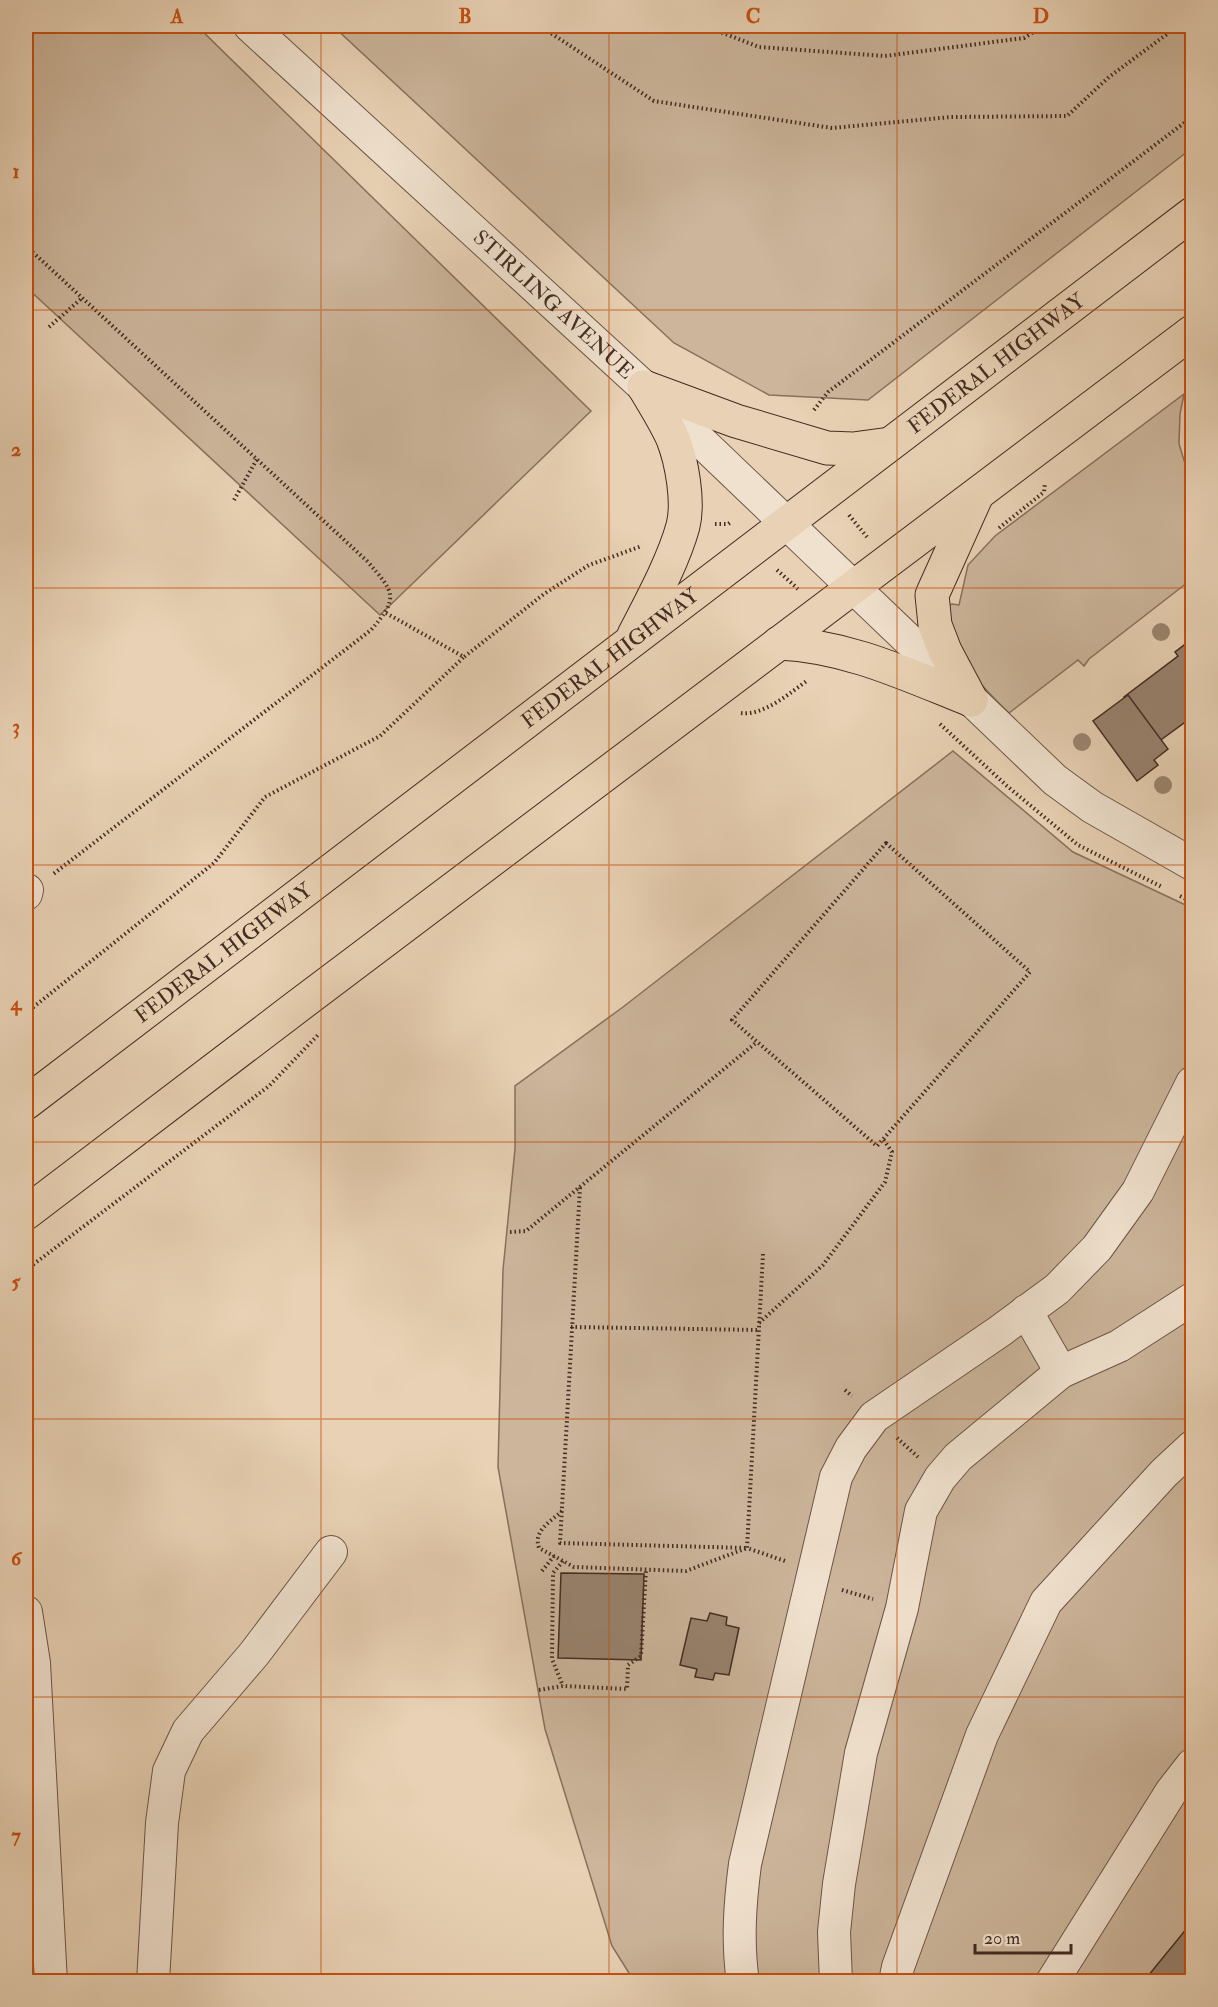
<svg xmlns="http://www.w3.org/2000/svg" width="1218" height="2007" font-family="'IM FELL Double Pica',serif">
<rect width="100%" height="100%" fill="#e8d1b4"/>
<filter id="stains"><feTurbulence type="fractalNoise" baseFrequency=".00333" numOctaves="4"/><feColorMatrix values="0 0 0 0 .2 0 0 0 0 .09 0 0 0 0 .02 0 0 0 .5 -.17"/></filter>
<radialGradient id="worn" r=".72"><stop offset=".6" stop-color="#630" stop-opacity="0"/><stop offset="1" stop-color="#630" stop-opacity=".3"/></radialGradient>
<g fill="#ccb59b" stroke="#87705e" stroke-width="1.5">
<polygon points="26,26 197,26 591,411 380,615 26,287"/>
<polygon points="333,26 1192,26 1192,148 868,400 769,395 674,343"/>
<path d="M1184,394L1180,414L1179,444L1192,486V579L1089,659L1084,666L1078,660L1009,713C989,694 961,665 952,639C948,629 948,617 946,606L952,604L959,605L968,565L995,536Z"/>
<polygon points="953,751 1073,852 1192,908 1192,1981 634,1981 612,1946 545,1729 498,1467 503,1270 515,1149 515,1086 623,1007"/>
</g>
<g fill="#98826e" stroke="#422c22" stroke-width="1.5">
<polygon points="1192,639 1192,717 1158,742 1124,697 1178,656 1175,652"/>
<polygon points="1128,695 1168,749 1154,760 1158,765 1137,781 1093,721"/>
<polygon points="561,1573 644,1574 641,1660 558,1658"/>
<polygon points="710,1613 727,1617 726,1625 739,1628 729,1675 715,1673 713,1680 695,1677 697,1669 680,1665 691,1618 707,1621"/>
<polygon points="1192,1922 1192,1982 1143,1982"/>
</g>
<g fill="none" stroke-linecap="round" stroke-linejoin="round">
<g stroke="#6c5546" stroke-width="34">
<g id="minor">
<path id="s1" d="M250,26L644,387L1055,780L1092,807L1192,864"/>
<polyline points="26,894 27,890"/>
<polyline points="1026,1311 1061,1372"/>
<polyline points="26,1612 34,1663 51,1982"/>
<polyline points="153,1982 162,1823 169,1771 188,1731 254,1654 331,1552"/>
<path d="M743,1982C737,1942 740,1903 745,1864L836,1477L851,1448L874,1417L1000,1331L1057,1289L1097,1248L1138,1191L1192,1083"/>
<polyline points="836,1982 834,1932 839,1884 861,1753 902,1608 921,1511 940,1478 958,1457 1061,1372 1119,1346 1192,1299"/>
<polyline points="895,1982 898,1967 982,1735 1046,1602 1164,1473 1192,1447"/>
<polyline points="1052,1982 1171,1792 1192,1765"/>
</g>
</g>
<g stroke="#422c22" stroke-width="35">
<g id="highway">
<polyline points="644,387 736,421 827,448 853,449 890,444"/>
<path d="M634,635C651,602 673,562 683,526C689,502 682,462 673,439C665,421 654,404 644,387"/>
<path d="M779,643C848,646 908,675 971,700"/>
<polyline points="971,700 945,651 935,625 932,595 976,497"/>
<path id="s2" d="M26,1103L1192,214"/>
<polyline points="26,1213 290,1012 1192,332"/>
</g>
</g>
<g stroke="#422c22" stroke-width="4" stroke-dasharray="1.5 3" stroke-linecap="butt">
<polyline points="540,26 654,101 832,128 951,117 1067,116 1109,77 1178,26"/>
<polyline points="705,26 759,47 885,56 1024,38 1043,26"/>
<path d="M26,246L367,561C394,592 400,597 371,630L52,875"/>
<polyline points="49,327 82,298"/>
<polyline points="814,410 828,392 1192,117"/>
<polyline points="234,500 257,459"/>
<polyline points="849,515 867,537"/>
<polyline points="715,524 728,524 731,522"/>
<polyline points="999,528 1044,492 1045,483"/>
<polyline points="777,570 798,589"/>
<polyline points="386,613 464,657 544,594 589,565 642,546"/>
<path d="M741,713C764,716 791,692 808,680"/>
<polyline points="940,724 1007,786 1078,845 1162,887"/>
<polygon points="886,843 1030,972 877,1146 732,1020"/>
<polyline points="1180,896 1192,902"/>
<polyline points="26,1013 214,863 265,797 380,736 464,657"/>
<polyline points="510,1232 526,1231 757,1042"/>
<polyline points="763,1254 747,1548 785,1561"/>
<polyline points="26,1270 269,1086 318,1035"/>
<polyline points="759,1323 823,1265 885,1182 892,1152 883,1139"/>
<polyline points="571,1327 758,1330"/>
<polyline points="845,1390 852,1396"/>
<polyline points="897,1438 918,1457"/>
<path d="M562,1511C550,1522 533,1531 539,1548L574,1567L686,1571L747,1548L560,1543L580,1187"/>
<polyline points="563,1561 553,1573 552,1659 563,1686"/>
<polyline points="542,1571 554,1556"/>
<polyline points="842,1590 873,1599"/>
<polyline points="539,1690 563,1686 627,1689 628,1665 641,1656 646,1570"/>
</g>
<use href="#minor" stroke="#f0e1ce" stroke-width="32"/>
<use href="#highway" stroke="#e8d1b4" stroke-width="33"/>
</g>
<g fill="#9c8571">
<circle cx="1161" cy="632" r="9"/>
<circle cx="1082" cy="742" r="9"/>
<circle cx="1163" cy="785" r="9"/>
</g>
<path fill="none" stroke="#c75010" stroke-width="1.5" stroke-opacity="0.55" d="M321,26V1982M609,26V1982M897,26V1982M26,310H1192M26,588H1192M26,865H1192M26,1142H1192M26,1419H1192M26,1697H1192"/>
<g text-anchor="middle" stroke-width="5" stroke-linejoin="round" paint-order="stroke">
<g font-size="21" fill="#422c22" stroke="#f0e1ce">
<text dy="7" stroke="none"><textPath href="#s1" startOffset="412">STIRLING AVENUE</textPath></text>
<text dy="7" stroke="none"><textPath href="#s2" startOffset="1220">FEDERAL HIGHWAY</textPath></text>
<text dy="7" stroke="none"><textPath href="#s2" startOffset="734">FEDERAL HIGHWAY</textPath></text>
<text dy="7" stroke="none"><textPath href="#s2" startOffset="248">FEDERAL HIGHWAY</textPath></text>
</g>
</g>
<rect width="1218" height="2007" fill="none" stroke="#e8d1b4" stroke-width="66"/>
<path d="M975 1944v9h96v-9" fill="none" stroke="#422c22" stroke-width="3"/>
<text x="984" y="1944" font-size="18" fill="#422c22" stroke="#f0e1ce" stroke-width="4.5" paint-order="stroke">20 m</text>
<rect x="33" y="33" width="1152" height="1941" fill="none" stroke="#c75010" stroke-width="2"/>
<g font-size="20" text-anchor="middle" font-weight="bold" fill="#c75010">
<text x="177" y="23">A</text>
<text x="465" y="23">B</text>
<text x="753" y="23">C</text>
<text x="1041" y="23">D</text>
<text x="16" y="178">1</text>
<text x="16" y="456">2</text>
<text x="16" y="733">3</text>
<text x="16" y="1010">4</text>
<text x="16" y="1288">5</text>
<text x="16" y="1565">6</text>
<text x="16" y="1842">7</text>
</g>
<rect width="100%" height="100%" filter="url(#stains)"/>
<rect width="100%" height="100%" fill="url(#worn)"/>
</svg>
